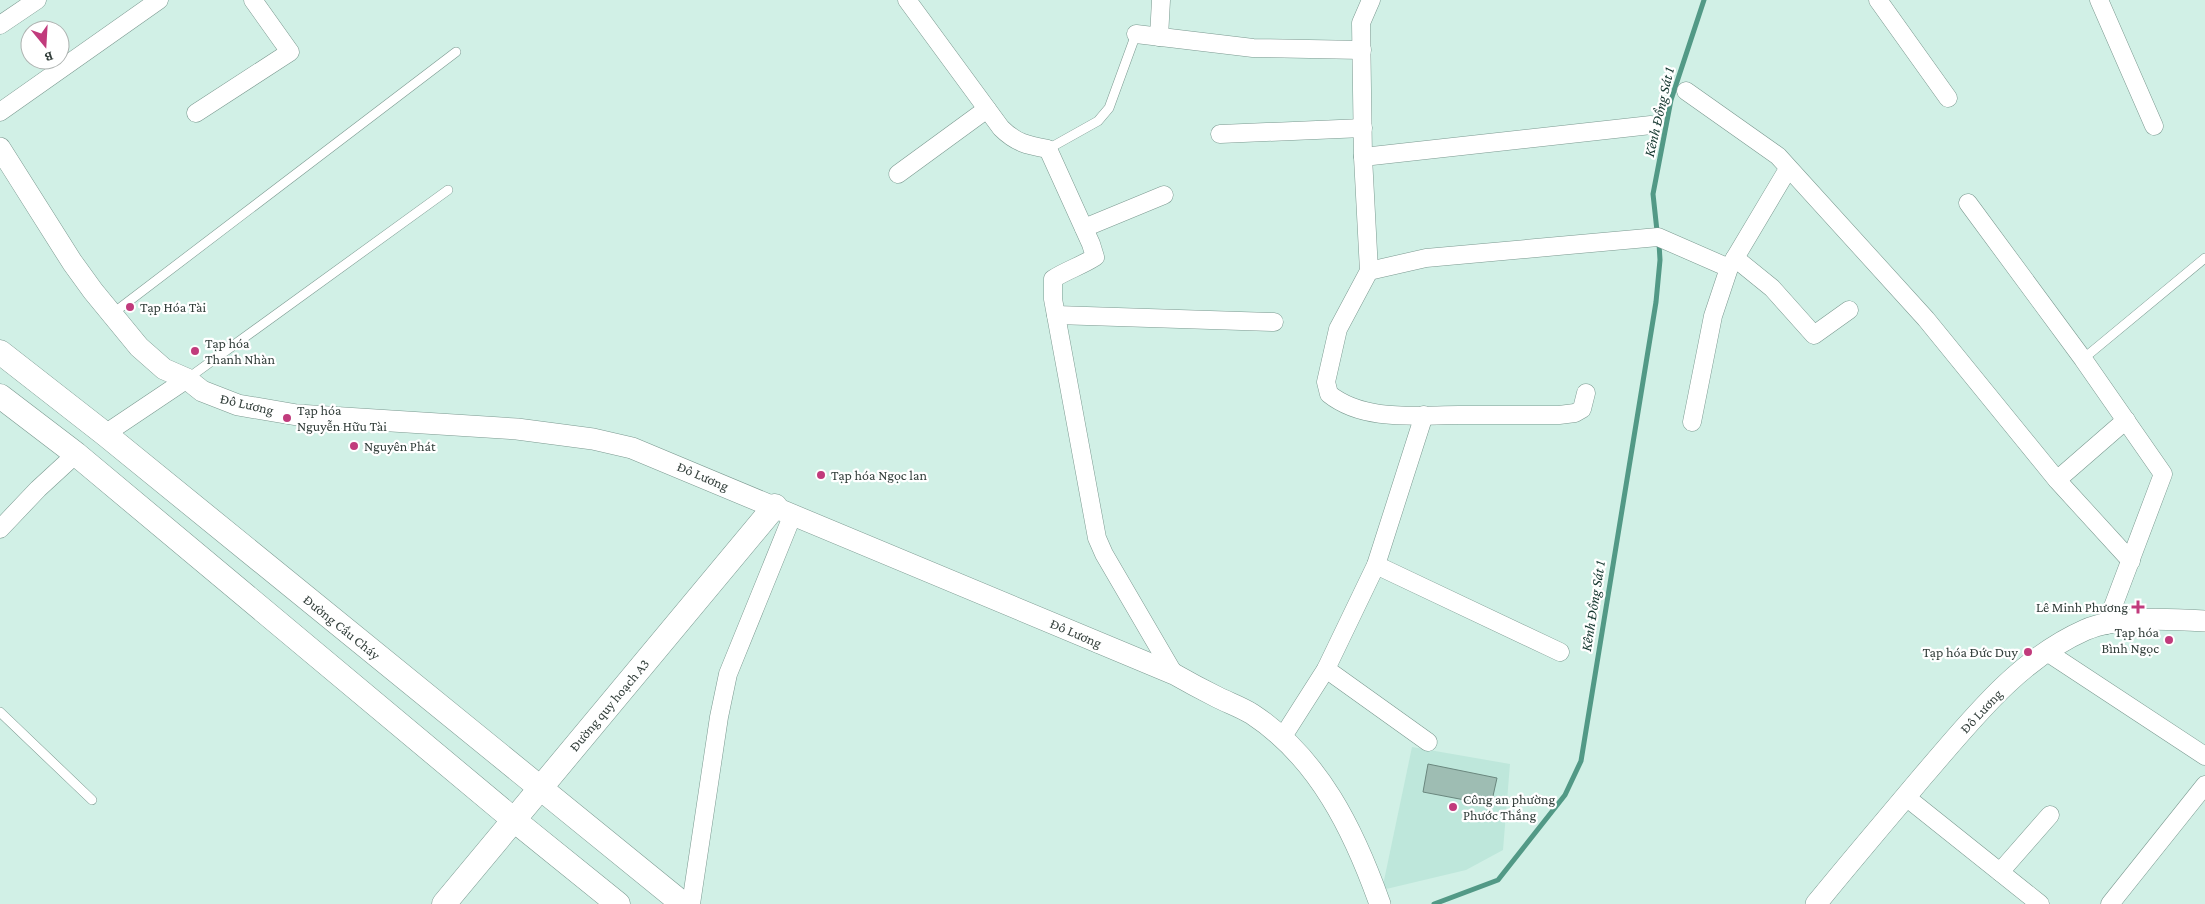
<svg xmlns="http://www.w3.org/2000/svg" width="2205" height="904" font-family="'Crimson Pro',serif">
<rect width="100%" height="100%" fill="#d1f0e6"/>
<polygon fill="#bee7db" points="1412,747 1510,764 1503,850 1466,870 1382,890"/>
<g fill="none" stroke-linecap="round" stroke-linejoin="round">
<g stroke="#529986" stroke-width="5">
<polyline points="1657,231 1653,194 1671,100 1704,0"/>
<polyline points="1434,904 1498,880 1565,795 1581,761 1656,302 1660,260 1659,243"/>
</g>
</g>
<polygon fill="#9ebdb3" stroke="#6a877e" points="1428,764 1497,778 1491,805 1423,792"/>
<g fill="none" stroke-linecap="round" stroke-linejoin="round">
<g stroke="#7b9990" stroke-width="10">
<g id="service">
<polyline points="1048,149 1098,121 1109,108 1136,34"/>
<polyline points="112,314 456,52"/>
<polyline points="2083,359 2205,258"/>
<polyline points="187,379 448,190"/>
<polyline points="0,712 92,800"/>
</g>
</g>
<g stroke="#7b9990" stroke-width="19">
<g id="minor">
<path d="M907,0L1001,128C1016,143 1027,145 1048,149L1091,244L1095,257C1081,266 1067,270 1053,279V299L1097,538L1104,554L1174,674"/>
<path d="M1371,0L1361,23L1363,157L1369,271L1338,329L1326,382L1329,394C1364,422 1416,415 1459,415C1492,415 1526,415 1559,415L1575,413L1582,409L1586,393"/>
<polyline points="1878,0 1948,98"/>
<polyline points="2099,0 2154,126"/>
<polyline points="0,25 37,0"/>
<polyline points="1136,34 1253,48 1362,50"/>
<polyline points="1159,37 1161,0"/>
<polyline points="1686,91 1778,156 1926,319 2057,480 2126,420"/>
<polyline points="0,112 159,0"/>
<polyline points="196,113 290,52 253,0"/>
<polyline points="1220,134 1363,128"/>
<polyline points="1363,157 1651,125"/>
<polyline points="898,174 987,109"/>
<polyline points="1968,203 2083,359 2163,474 2106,625"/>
<polyline points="1084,228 1164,195"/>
<polyline points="1735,258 1772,288 1814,335 1849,310"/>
<polyline points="1369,271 1426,258 1658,237 1729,268"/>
<polyline points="1056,315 1274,322"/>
<polyline points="1692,422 1713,316 1729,268 1788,169"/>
<polyline points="105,434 187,379"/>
<polyline points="2057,480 2131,561"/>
<polyline points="0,529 38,489 76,454"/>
<polyline points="1376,565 1560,652"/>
<polyline points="2047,652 2205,756"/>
<polyline points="1326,669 1428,742"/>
<polyline points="1282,738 1326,669 1376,565 1424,415"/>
<polyline points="1906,797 2040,904"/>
<polyline points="2000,872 2050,815"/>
<polyline points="691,904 719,717 728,674 793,514"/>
<polyline points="2110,904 2205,785"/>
</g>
</g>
<g stroke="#7b9990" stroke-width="22">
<g id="tertiary">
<path d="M0,148L72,262L93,291L139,347L164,369L187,379L202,391L238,405L297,415L517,429L593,439L632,448L1174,674C1188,682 1203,690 1217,697C1229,703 1241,707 1252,714C1319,758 1354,831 1380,904"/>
<path d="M1816,904C1851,861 1887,819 1923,776C1970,722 2017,660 2085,630C2117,616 2170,619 2205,621"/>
</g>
</g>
<g stroke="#7b9990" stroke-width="25">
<g id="secondary">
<polyline points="0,352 105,434 683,904"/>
<polyline points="0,396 76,454 514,820 618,904"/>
<polyline points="444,904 775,506"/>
</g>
</g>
<use href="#service" stroke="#fff" stroke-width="9"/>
<use href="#minor" stroke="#fff" stroke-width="18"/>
<use href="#tertiary" stroke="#fff" stroke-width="21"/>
<use href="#secondary" stroke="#fff" stroke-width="24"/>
</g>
<g fill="#c13b7c" stroke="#fff" stroke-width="2">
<circle cx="130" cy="307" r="5"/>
<circle cx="195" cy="351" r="5"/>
<circle cx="287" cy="418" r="5"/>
<circle cx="354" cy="446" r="5"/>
<circle cx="821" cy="475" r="5"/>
<path d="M2135.5 599.5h5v5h5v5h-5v5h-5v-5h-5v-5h5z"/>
<circle cx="2169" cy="640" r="5"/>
<circle cx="2028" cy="652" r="5"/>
<circle cx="1453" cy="807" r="5"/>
</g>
<g text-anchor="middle" stroke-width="4.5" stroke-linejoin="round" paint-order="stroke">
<g font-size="14" fill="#323e3a" stroke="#fff" text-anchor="start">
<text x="140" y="312">Tạp Hóa Tài</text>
<text x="205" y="348">Tạp hóa<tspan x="205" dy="16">Thanh Nhàn</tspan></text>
<text x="297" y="415">Tạp hóa<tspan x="297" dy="16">Nguyễn Hữu Tài</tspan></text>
<text x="364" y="451">Nguyên Phát</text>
<text x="831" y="480">Tạp hóa Ngọc lan</text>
<text x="2128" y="612" text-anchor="end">Lê Minh Phương</text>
<text x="2159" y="637" text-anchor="end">Tạp hóa<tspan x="2159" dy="16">Bình Ngọc</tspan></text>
<text x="2018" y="657" text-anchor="end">Tạp hóa Đức Duy</text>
<text x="1463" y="804">Công an phường<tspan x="1463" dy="16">Phước Thắng</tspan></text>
</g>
<g font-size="14" fill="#323e3a" stroke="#fff">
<text transform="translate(247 404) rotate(13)" y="5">Đô Lương</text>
<text transform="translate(703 476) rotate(23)" y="5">Đô Lương</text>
<text transform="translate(342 627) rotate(39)" y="5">Đường Cầu Cháy</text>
<text transform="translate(1076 633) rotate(23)" y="5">Đô Lương</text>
<text transform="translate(609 705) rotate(-50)" y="5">Đường quy hoạch A3</text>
<text transform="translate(1981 711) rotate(-47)" y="5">Đô Lương</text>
</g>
<g font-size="15" font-style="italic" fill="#14362e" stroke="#fff">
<text transform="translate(1659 112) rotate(-77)" y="5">Kênh Đồng Sát 1</text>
<text transform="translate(1593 606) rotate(-81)" y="5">Kênh Đồng Sát 1</text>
</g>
</g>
<g transform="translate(45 45) rotate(162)"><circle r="24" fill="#ffffff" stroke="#adb2b0"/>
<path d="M0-4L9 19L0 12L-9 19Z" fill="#c13b7c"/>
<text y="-8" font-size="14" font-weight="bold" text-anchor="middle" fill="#323e3a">B</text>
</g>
</svg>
